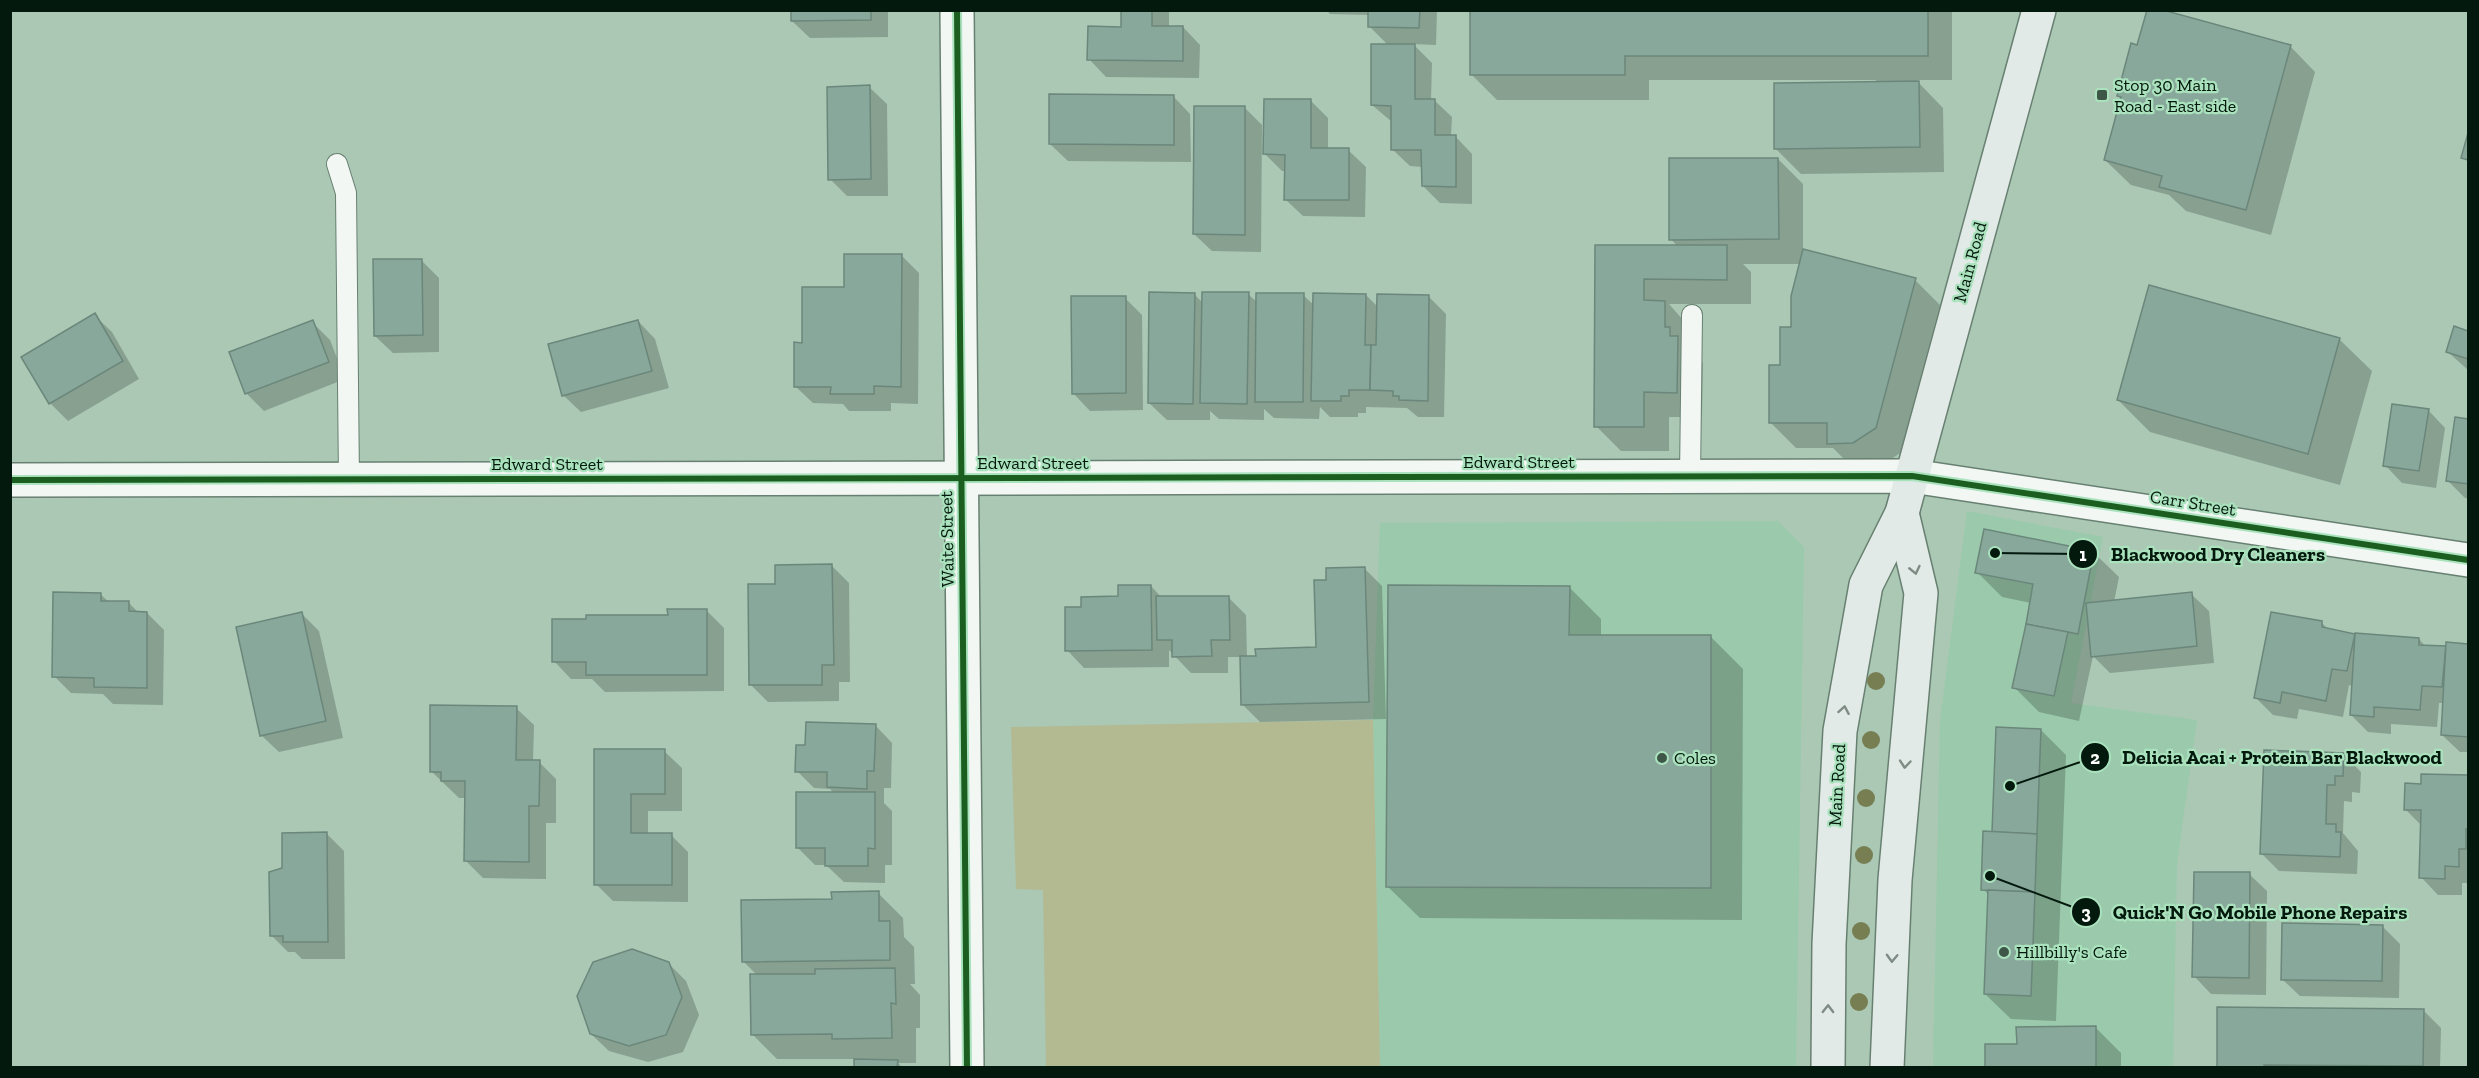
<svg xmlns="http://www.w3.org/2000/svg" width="2479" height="1078" font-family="'Zilla Slab',serif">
<rect width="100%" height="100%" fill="#aac8b4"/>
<g fill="#9acaab">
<polygon points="1967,511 2103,537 2071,703 2197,720 2177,863 2173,1067 1933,1068 1940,721"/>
<polygon points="1778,521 1804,547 1796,1067 1380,1068 1373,720 1380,523"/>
</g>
<polygon fill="#b3b991" points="1373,720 1380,1067 1046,1067 1043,890 1016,889 1011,727"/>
<g fill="#0003">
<polygon points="792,10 888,10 888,37 810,38 792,21"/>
<polygon points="1122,10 1169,10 1169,27 1183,27 1200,45 1199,78 1106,77 1089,59 1122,28"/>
<polygon points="1326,10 1437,10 1436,45 1413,44 1432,63 1431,100 1434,100 1452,117 1451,136 1455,136 1472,154 1472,204 1440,203 1423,186 1423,167 1410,166 1392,149 1392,122 1372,105 1388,45 1369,26 1370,15 1330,14"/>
<polygon points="1472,10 1952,10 1952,80 1916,80 1943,108 1944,172 1801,174 1776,149 1877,83 1876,80 1649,80 1649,100 1497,100 1472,75"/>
<polygon points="2290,46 2315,72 2271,235 2186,211 2169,195 2131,185 2105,160 2122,99 2119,96"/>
<polygon points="869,87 887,104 888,196 847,196 830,179"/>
<polygon points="1173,96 1190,114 1191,162 1068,161 1050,144"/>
<polygon points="1311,101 1328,118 1328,150 1348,150 1366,167 1365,217 1303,216 1285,199 1286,171 1282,171 1265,154"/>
<polygon points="1245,108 1262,125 1261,252 1212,251 1194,234"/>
<polygon points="1778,159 1803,184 1803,250 1915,280 1940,305 1900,453 1879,468 1854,469 1833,448 1796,448 1771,423 1782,366 1792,329 1801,264 1743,264 1751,272 1751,304 1669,304 1690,328 1690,349 1703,363 1702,417 1669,417 1669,451 1621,451 1596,426 1597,246 1678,247 1671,239"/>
<polygon points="902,256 919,273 918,404 891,403 891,411 849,411 843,404 813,403 795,386 804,344"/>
<polygon points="421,260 439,278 439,352 393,353 375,336"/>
<polygon points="2150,287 2340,340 2372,371 2340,485 2150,432 2118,400"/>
<polygon points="1194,294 1203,303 1248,294 1258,303 1303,295 1315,306 1366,295 1378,307 1429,297 1446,314 1444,417 1418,417 1407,408 1366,407 1366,413 1358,413 1358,417 1330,417 1320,407 1319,419 1274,418 1264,409 1264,420 1219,419 1210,411 1210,420 1167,420 1149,403"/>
<polygon points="1125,298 1142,315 1143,410 1090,411 1073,393"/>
<polygon points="94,315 112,332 139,379 68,421 50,403 23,357"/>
<polygon points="638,321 655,339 669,388 581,412 563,395"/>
<polygon points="312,322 330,340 345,379 264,411 246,393"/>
<polygon points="2455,328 2468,332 2468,370 2448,352"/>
<polygon points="2428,410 2445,428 2436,488 2402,483 2385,465"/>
<polygon points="2457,419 2468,420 2468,498 2465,498 2448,481"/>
<polygon points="2093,552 2119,577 2114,602 2191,594 2209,611 2214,663 2110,673 2093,656 2079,721 2039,712 2014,687 2031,603 2002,597 1977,572"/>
<polygon points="832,566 849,583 850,682 839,682 839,701 768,702 751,685 777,585"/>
<polygon points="1365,569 1382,586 1386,719 1260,722 1243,705 1241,657 1228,657 1228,673 1191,673 1169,650 1169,667 1084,668 1067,650 1083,609 1151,586 1162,598 1228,597 1246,615 1247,658 1318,649 1328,581"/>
<polygon points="1569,587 1601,619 1601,637 1711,637 1743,669 1742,920 1420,918 1388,887"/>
<polygon points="100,594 109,602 129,603 139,613 147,613 164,630 163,705 113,704 103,694 71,693 54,676"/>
<polygon points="707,611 724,628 724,691 605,692 592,679 571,679 554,661 669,617"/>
<polygon points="302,614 319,631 343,738 279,752 261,735"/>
<polygon points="2322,623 2329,630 2354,635 2357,637 2419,639 2426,647 2447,648 2448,644 2468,645 2468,752 2460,752 2442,735 2444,703 2439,703 2437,727 2391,724 2391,734 2368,732 2351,715 2353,686 2349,685 2343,717 2299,709 2297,719 2273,715 2256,698"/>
<polygon points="516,708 534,725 533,762 539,762 556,779 556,823 546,823 546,879 483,878 466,861 466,798 459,798 431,771"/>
<polygon points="875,725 892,743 891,788 884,788 884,803 892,811 892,865 885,865 885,883 844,882 826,865 815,865 798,848 835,794 830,789 814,788 797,771 807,747"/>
<polygon points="2041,730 2066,755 2056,1021 2011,1019 1985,994 1990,896 1983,889 1994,833"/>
<polygon points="595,751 664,751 682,768 682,811 648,811 648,835 671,835 688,852 688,902 613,901 596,884"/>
<polygon points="2344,755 2361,772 2360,793 2352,792 2352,802 2344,801 2343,833 2358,851 2357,874 2279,871 2262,854"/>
<polygon points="2423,775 2468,776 2468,883 2462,883 2462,895 2438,895 2421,877 2422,826 2405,809 2423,785"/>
<polygon points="326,833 344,851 345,959 302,959 295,952 288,952 271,935 284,869"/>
<polygon points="2249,874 2267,891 2266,995 2211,994 2194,976"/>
<polygon points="878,893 903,918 904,937 914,947 915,984 910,984 920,995 920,1028 916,1028 916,1063 898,1063 903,1068 855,1068 855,1059 777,1059 752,1034 758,976 744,962 833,901"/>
<polygon points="2382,926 2400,944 2399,998 2300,996 2282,979"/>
<polygon points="668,963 686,981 699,1015 683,1052 648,1062 609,1051 591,1034"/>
<polygon points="2424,1011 2441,1028 2440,1068 2218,1068"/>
<polygon points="2096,1028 2121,1053 2121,1068 1987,1068 2018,1046"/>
</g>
<g fill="#88a89b" stroke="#6b877b" stroke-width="1.5">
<polygon points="791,10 871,10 871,20 791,21"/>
<polygon points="1121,10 1152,10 1152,26 1183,26 1183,61 1087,60 1088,26 1121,27"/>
<polygon points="1368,10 1420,10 1419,28 1368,27"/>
<polygon points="1470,10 1928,10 1928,56 1625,56 1625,75 1470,75"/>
<polygon points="2147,10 2163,10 2291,45 2246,210 2159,187 2162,176 2104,160 2121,97 2117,96 2131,43 2137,45"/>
<polygon points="1371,44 1415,44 1415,99 1435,99 1435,135 1456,135 1456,187 1422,186 1421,150 1391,150 1391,106 1371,105"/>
<polygon points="1919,81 1920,147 1774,149 1774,83"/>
<polygon points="870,85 871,179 828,180 827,87"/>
<polygon points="1049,94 1174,95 1174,145 1049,144"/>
<polygon points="1264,99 1311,99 1311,148 1349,148 1349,200 1284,200 1285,155 1263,154"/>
<polygon points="1194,106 1245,106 1245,235 1193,234"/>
<polygon points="2468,133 2468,160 2461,158"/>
<polygon points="1669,158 1778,158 1779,239 1669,240"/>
<polygon points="1595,245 1727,245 1727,280 1644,279 1644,300 1665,301 1665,327 1670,327 1670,336 1678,336 1677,393 1644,392 1644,427 1594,427"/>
<polygon points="1803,249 1916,278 1876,428 1853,443 1827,444 1827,423 1769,423 1769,365 1780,365 1780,327 1791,327 1791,296"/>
<polygon points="844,254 902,254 901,387 874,386 874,394 830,394 831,387 794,387 794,342 802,343 802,287 844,287"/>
<polygon points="373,259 422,259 423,335 374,336"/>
<polygon points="2149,285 2340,338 2308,454 2117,400"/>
<polygon points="1149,292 1195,293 1193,404 1148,403"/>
<polygon points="1202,292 1249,292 1247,404 1200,403"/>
<polygon points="1256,293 1304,293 1303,402 1255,402"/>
<polygon points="1313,293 1366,294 1365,345 1371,345 1370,390 1349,390 1349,396 1341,396 1341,401 1311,401"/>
<polygon points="1377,294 1429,295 1428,401 1399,400 1399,396 1393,396 1393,391 1370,390 1371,345 1376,345"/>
<polygon points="1071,296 1126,296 1126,393 1072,394"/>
<polygon points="95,313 123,361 49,404 21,357"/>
<polygon points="313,320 329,362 245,394 229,352"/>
<polygon points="638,320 652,371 562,396 548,344"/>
<polygon points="2454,326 2468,331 2468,359 2446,352"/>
<polygon points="2392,404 2429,409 2419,471 2383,466"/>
<polygon points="2455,417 2468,419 2468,484 2446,481"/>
<polygon points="1984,529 2094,551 2078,634 2026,624 2033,584 1975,573"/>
<polygon points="832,564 834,665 822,665 822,685 749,685 748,584 775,584 775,565"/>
<polygon points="1365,567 1369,702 1241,705 1240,656 1256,656 1255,649 1316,647 1314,580 1326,580 1326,568"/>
<polygon points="1118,585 1151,585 1152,650 1065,651 1065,607 1081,607 1081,597 1118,596"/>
<polygon points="1388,585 1570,586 1569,635 1711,635 1711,888 1386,887"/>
<polygon points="53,592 101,593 101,601 129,601 129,611 147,612 147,688 94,687 94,678 52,677"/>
<polygon points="2192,592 2197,646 2091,657 2086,603"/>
<polygon points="1156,596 1229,596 1230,640 1211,640 1212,656 1172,657 1172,640 1157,640"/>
<polygon points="667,609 707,609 707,675 586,675 586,662 552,662 552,619 586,619 586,615 668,615"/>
<polygon points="302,612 326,721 260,736 236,627"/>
<polygon points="2271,612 2322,621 2322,627 2355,634 2347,671 2332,669 2326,701 2282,692 2280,703 2254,698"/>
<polygon points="2026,624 2068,632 2054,696 2012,688"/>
<polygon points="2355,633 2419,638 2419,645 2446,646 2442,687 2422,686 2420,710 2374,707 2374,717 2350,715"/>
<polygon points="2446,642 2468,644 2468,737 2441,735"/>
<polygon points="430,705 517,706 516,760 540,760 539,806 529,806 529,862 464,861 465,781 441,781 441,772 430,772"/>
<polygon points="806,722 876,724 874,771 867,771 867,789 827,787 827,772 795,772 796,745 805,745"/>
<polygon points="1996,727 2041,729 2037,834 1992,832"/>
<polygon points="594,749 665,749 665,794 631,794 631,833 672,833 672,885 594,885"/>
<polygon points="2264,750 2344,753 2343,776 2335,776 2335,785 2327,785 2326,824 2336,824 2336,832 2341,832 2340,857 2260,854"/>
<polygon points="2421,774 2468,775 2468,829 2466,829 2466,849 2459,849 2459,867 2445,866 2445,879 2419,878 2421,810 2404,810 2405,783 2421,784"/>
<polygon points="796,792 875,792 875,849 868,848 868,866 825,866 825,848 796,848"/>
<polygon points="1983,831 2037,834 2035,892 1981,890"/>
<polygon points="327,832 328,942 283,942 283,936 270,936 269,872 282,868 282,833"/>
<polygon points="2194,872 2250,872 2249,978 2192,977"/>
<polygon points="1988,890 2035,892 2031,996 1984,994"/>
<polygon points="879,891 879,921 890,921 890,960 742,962 741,900 832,899 831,892"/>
<polygon points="2282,923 2383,925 2382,981 2281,980"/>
<polygon points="632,949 669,962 682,997 666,1035 629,1046 590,1034 577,996 593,962"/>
<polygon points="895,968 896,1004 891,1003 892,1038 832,1039 832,1034 751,1035 750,974 815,974 815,969"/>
<polygon points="2217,1007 2424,1009 2423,1066 2264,1065 2264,1068 2217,1068"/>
<polygon points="2096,1026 2096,1068 1985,1068 1985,1044 2017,1044 2016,1027"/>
<polygon points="854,1059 898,1060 897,1068 854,1068"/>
</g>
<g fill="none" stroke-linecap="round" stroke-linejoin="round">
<g stroke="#688071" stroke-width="22">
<g id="lane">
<polyline points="337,164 346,193 349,480"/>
<polyline points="1690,477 1692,315"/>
</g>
</g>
<g stroke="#688071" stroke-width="36">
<g id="street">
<polyline points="957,10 967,1068"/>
<polyline points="10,480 1912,476 2468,560"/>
</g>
</g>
<g stroke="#688071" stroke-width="36">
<g id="secondary">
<polyline points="1828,1068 1829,944 1840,731 1866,585 1902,513 2039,10"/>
<polyline points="1887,1068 1895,880 1921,593 1902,513"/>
</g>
</g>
<use href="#lane" stroke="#f2f7f4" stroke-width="20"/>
<use href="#street" stroke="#f2f7f4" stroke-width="33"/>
<use href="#secondary" stroke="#e2eae7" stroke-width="33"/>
<g stroke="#aae2bd" stroke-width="10">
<g id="cycleway">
<polyline points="957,10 967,1068"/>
<polyline points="10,480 1912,476 2468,560"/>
</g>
</g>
<use href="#cycleway" stroke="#1b5e20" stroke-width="6"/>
</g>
<g fill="#777e52">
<circle cx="1876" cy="681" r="9"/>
<circle cx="1871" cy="740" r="9"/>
<circle cx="1866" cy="798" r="9"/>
<circle cx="1864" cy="855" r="9"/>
<circle cx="1861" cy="931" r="9"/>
<circle cx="1859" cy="1002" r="9"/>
</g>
<defs><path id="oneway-chevron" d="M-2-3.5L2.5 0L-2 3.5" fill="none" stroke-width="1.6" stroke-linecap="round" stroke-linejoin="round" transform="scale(1.5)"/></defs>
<g stroke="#7e8c85">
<use href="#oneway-chevron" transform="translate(1915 570) rotate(77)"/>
<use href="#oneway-chevron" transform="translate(1844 710) rotate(-80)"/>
<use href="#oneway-chevron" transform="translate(1905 764) rotate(95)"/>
<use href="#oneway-chevron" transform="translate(1892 958) rotate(92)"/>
<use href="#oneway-chevron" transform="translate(1828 1009) rotate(-89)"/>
</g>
<g fill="#3e5647" stroke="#aae2bd" stroke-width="2">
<rect x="2096" y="89" width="12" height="12" rx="3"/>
<circle cx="1662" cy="758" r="6"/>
<circle cx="2004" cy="952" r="6"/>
</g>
<g text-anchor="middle" stroke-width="4.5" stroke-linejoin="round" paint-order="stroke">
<g font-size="18" fill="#04190d" stroke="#aae2bd" text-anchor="start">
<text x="2114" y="91">Stop 30 Main<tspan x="2114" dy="21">Road - East side</tspan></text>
<text x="1674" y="764">Coles</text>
<text x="2016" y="958">Hillbilly's Cafe</text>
</g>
<g font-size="18" fill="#04190d" stroke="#aae2bd">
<text transform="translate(1970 262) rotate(-75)" y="6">Main Road</text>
<text x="1519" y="468">Edward Street</text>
<text x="1033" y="469">Edward Street</text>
<text x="547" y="470">Edward Street</text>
<text transform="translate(2193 503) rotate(9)" y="6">Carr Street</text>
<text transform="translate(947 539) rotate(-91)" y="6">Waite Street</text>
<text transform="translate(1837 785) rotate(-87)" y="6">Main Road</text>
</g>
</g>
<path fill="none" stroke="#04190d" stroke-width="2" d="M1995 553L2083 554M2010 786L2095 757M1990 876L2086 912"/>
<g fill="#04190d" stroke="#aae2bd" stroke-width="2">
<circle cx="1995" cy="553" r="6"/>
<circle cx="2010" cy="786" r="6"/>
<circle cx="1990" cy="876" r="6"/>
<circle cx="2083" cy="554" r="15"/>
<circle cx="2095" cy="757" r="15"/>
<circle cx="2086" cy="912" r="15"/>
</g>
<g font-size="18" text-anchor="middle" font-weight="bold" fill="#fff">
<text x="2083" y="561">1</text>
<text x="2095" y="764">2</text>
<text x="2086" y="919">3</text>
</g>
<g font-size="20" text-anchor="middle" font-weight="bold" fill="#04190d" stroke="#aae2bd" stroke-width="4.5" stroke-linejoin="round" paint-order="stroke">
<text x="2218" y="561">Blackwood Dry Cleaners</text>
<text x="2282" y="764">Delicia Acai + Protein Bar Blackwood</text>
<text x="2260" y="919">Quick'N Go Mobile Phone Repairs</text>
</g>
<rect width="2479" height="1078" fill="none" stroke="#04190d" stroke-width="24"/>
</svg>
